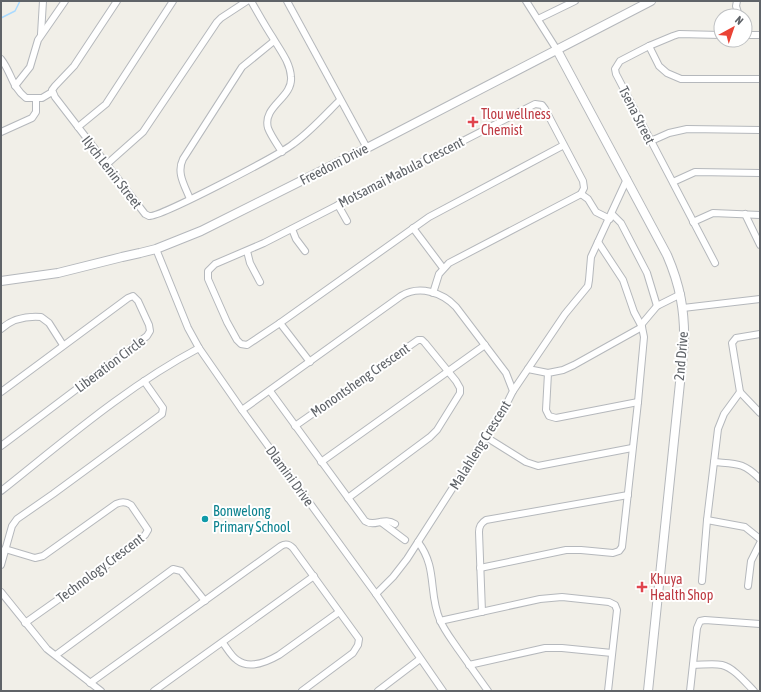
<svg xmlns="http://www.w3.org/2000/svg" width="761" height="692" font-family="'Asap Condensed',sans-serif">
<rect width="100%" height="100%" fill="#f1efe8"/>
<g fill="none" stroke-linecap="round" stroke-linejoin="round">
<polyline stroke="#aadaff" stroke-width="1.5" points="1,18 15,11 20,1"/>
<g stroke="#b5b8bc" stroke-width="8">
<g id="minor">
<path d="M117,1L74,66L55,86L52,90L55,97L145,214L149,216C159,218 279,155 293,144C310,132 325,115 340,100"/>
<path d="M251,1C258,13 265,26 273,38C280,50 290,62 291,77C293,98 262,106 268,128C271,136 277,144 282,152"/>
<polyline points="287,1 367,148"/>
<polyline points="526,1 557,50"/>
<polyline points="737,1 736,6 739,16"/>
<polyline points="538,19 575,1"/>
<polyline points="41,34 43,1"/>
<polyline points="745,35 760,35"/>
<polyline points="649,46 659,66 667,73 681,79 760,79"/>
<path d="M1,59C12,73 11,86 26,98H42L52,92"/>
<polyline points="15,86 30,67 38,40 65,1"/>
<polyline points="78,127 106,104 173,1"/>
<polyline points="1,132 32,118 36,112 36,99"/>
<polyline points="651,141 669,133 687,129 760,130"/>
<polyline points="564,145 429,217 280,323 247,345 241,344 237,340 227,322 208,279 208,271 215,264 264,243 535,104 542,105 545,109 583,181 584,188 581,194"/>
<polyline points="107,164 143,132 217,22 221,18 247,1"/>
<polyline points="673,182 695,172 760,173"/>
<polyline points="581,194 588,199 596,212 610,219"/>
<path d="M190,199C185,186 176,173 183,159L242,67L274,41"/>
<polyline points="338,205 347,221"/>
<polyline points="612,214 621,223 647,273 657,306"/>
<polyline points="745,214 760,245"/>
<polyline points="693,222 713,213 760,215"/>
<polyline points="413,228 443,268"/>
<polyline points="292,229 296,239 305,251"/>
<polyline points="156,249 188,328 199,348 242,410 376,594 443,691"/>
<polyline points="247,251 250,263 260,282"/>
<polyline points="715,263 616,74 615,69 620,61 649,46 673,36 679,34 721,35"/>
<polyline points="433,293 439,274 449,263 581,194"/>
<polyline points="683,308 760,299"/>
<polyline points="280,323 310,362"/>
<polyline points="641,325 657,306 681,294"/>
<path d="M1,329C12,319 27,316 41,317L49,323L63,345"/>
<polyline points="760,334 736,338 732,343 740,392 760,413"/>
<polyline points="528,369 548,373"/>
<path d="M270,391L365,521C375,528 384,516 395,524"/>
<polyline points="513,391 565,314 588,286 589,280 591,257 627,179"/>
<polyline points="1,392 128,298 133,296 138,301 149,325 150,331 147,336 1,446"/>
<polyline points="638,402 556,418 549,416 546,410 548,373 563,370 574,365 642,327"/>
<path d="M242,410L401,296C419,285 442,292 456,307L506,373L513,391L506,405L407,559L393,577L376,594"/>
<polyline points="295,426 418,340 422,340 425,343 456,381 460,388 460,393 437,430 430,437 348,498"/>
<polyline points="486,437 526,462 538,466 632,448"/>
<polyline points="321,462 485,345"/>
<path d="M714,462C737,464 743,462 760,479"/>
<path d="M1,491C64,441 127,386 199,348"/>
<polyline points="707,520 745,527 760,539"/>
<polyline points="381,522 405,540"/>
<path d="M418,542C438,568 428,593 440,620C444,630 452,640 458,649C468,663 478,677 488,691"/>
<path d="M5,549L35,558L43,556L116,504C121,502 125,501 131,505L148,530L145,535L114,560L25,623"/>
<polyline points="1,565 12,526 17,519 53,494 162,414 163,408 144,381"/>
<polyline points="480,568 566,550 581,550 613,553 619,551 622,547 638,402 644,337 642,327 634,312 623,280 598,242"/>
<polyline points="702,581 707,520 718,429 724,414 740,392"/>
<polyline points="748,586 751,561 760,543"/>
<polyline points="1,592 47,649 101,691"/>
<path d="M482,612L479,532C479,526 481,523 486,520L628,495"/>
<polyline points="440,621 540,599 562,597 609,602 615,605 617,610 608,691"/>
<path d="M223,643C227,648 231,656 237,660C250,670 267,662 279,655L339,612"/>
<polyline points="56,655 173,569 181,571 205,601"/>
<polyline points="469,665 545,648 562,648 612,653"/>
<path d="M693,665C702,665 713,663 722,665C734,668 745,682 754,691"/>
<path d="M90,683L281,546C286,543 289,544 293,548L359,639L358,645L353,653L302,691"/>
<polyline points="154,691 314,576"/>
<polyline points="378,691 420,659"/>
<polyline points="690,691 697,628 700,621 705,620 760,624"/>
</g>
</g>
<g stroke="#b5b8bc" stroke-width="10">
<g id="tertiary">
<path d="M557,50L667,255C680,285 685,311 684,344L648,691"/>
<polyline points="1,281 58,273 122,257 140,253 156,249 201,231 367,148 651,1"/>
</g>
</g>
<use href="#minor" stroke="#fff" stroke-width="6"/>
<use href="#tertiary" stroke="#fff" stroke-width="8"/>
</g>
<g fill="#e0444e" stroke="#fff" stroke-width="1.5">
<path d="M471 116h4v4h4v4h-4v4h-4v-4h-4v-4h4z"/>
<path d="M640 581h4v4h4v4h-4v4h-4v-4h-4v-4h4z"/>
</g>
<circle fill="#0f9aa8" stroke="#fff" stroke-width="1.5" cx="205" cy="519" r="4"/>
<g text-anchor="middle" stroke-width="4" stroke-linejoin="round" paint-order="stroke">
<g font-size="14" fill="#be3a42" stroke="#fff" text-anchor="start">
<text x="481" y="119">Tlou wellness<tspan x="481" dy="16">Chemist</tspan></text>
<text x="650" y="584">Khuya<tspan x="650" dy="16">Health Shop</tspan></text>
</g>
<g font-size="14" fill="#5f6368" stroke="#fff">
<text transform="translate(637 115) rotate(63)" y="5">Tsena Street</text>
<text transform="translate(334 164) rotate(-27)" y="5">Freedom Drive</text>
<text transform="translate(112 172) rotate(52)" y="5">Ilych Lenin Street</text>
<text transform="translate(401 172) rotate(-27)" y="5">Motsamai Mabula Crescent</text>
<text transform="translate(681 356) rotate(-85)" y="5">2nd Drive</text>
<text transform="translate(110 364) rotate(-37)" y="5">Liberation Circle</text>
<text transform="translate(360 380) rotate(-35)" y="5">Monontsheng Crescent</text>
<text transform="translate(480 445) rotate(-58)" y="5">Malahleng Crescent</text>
<text transform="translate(290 476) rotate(54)" y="5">Dlamini Drive</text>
<text transform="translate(100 568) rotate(-37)" y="5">Technology Crescent</text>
</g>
<g font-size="14" fill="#0d838f" stroke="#fff" text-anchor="start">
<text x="213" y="516">Bonwelong<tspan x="213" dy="16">Primary School</tspan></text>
</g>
</g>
<rect width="761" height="692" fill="none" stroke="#5f6368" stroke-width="4"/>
<g transform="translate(733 28) rotate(40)"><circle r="19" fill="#ffffff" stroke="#bfc1c3"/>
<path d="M0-3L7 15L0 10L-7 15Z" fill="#ea4335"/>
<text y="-6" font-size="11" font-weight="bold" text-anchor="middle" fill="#5f6368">N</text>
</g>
</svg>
